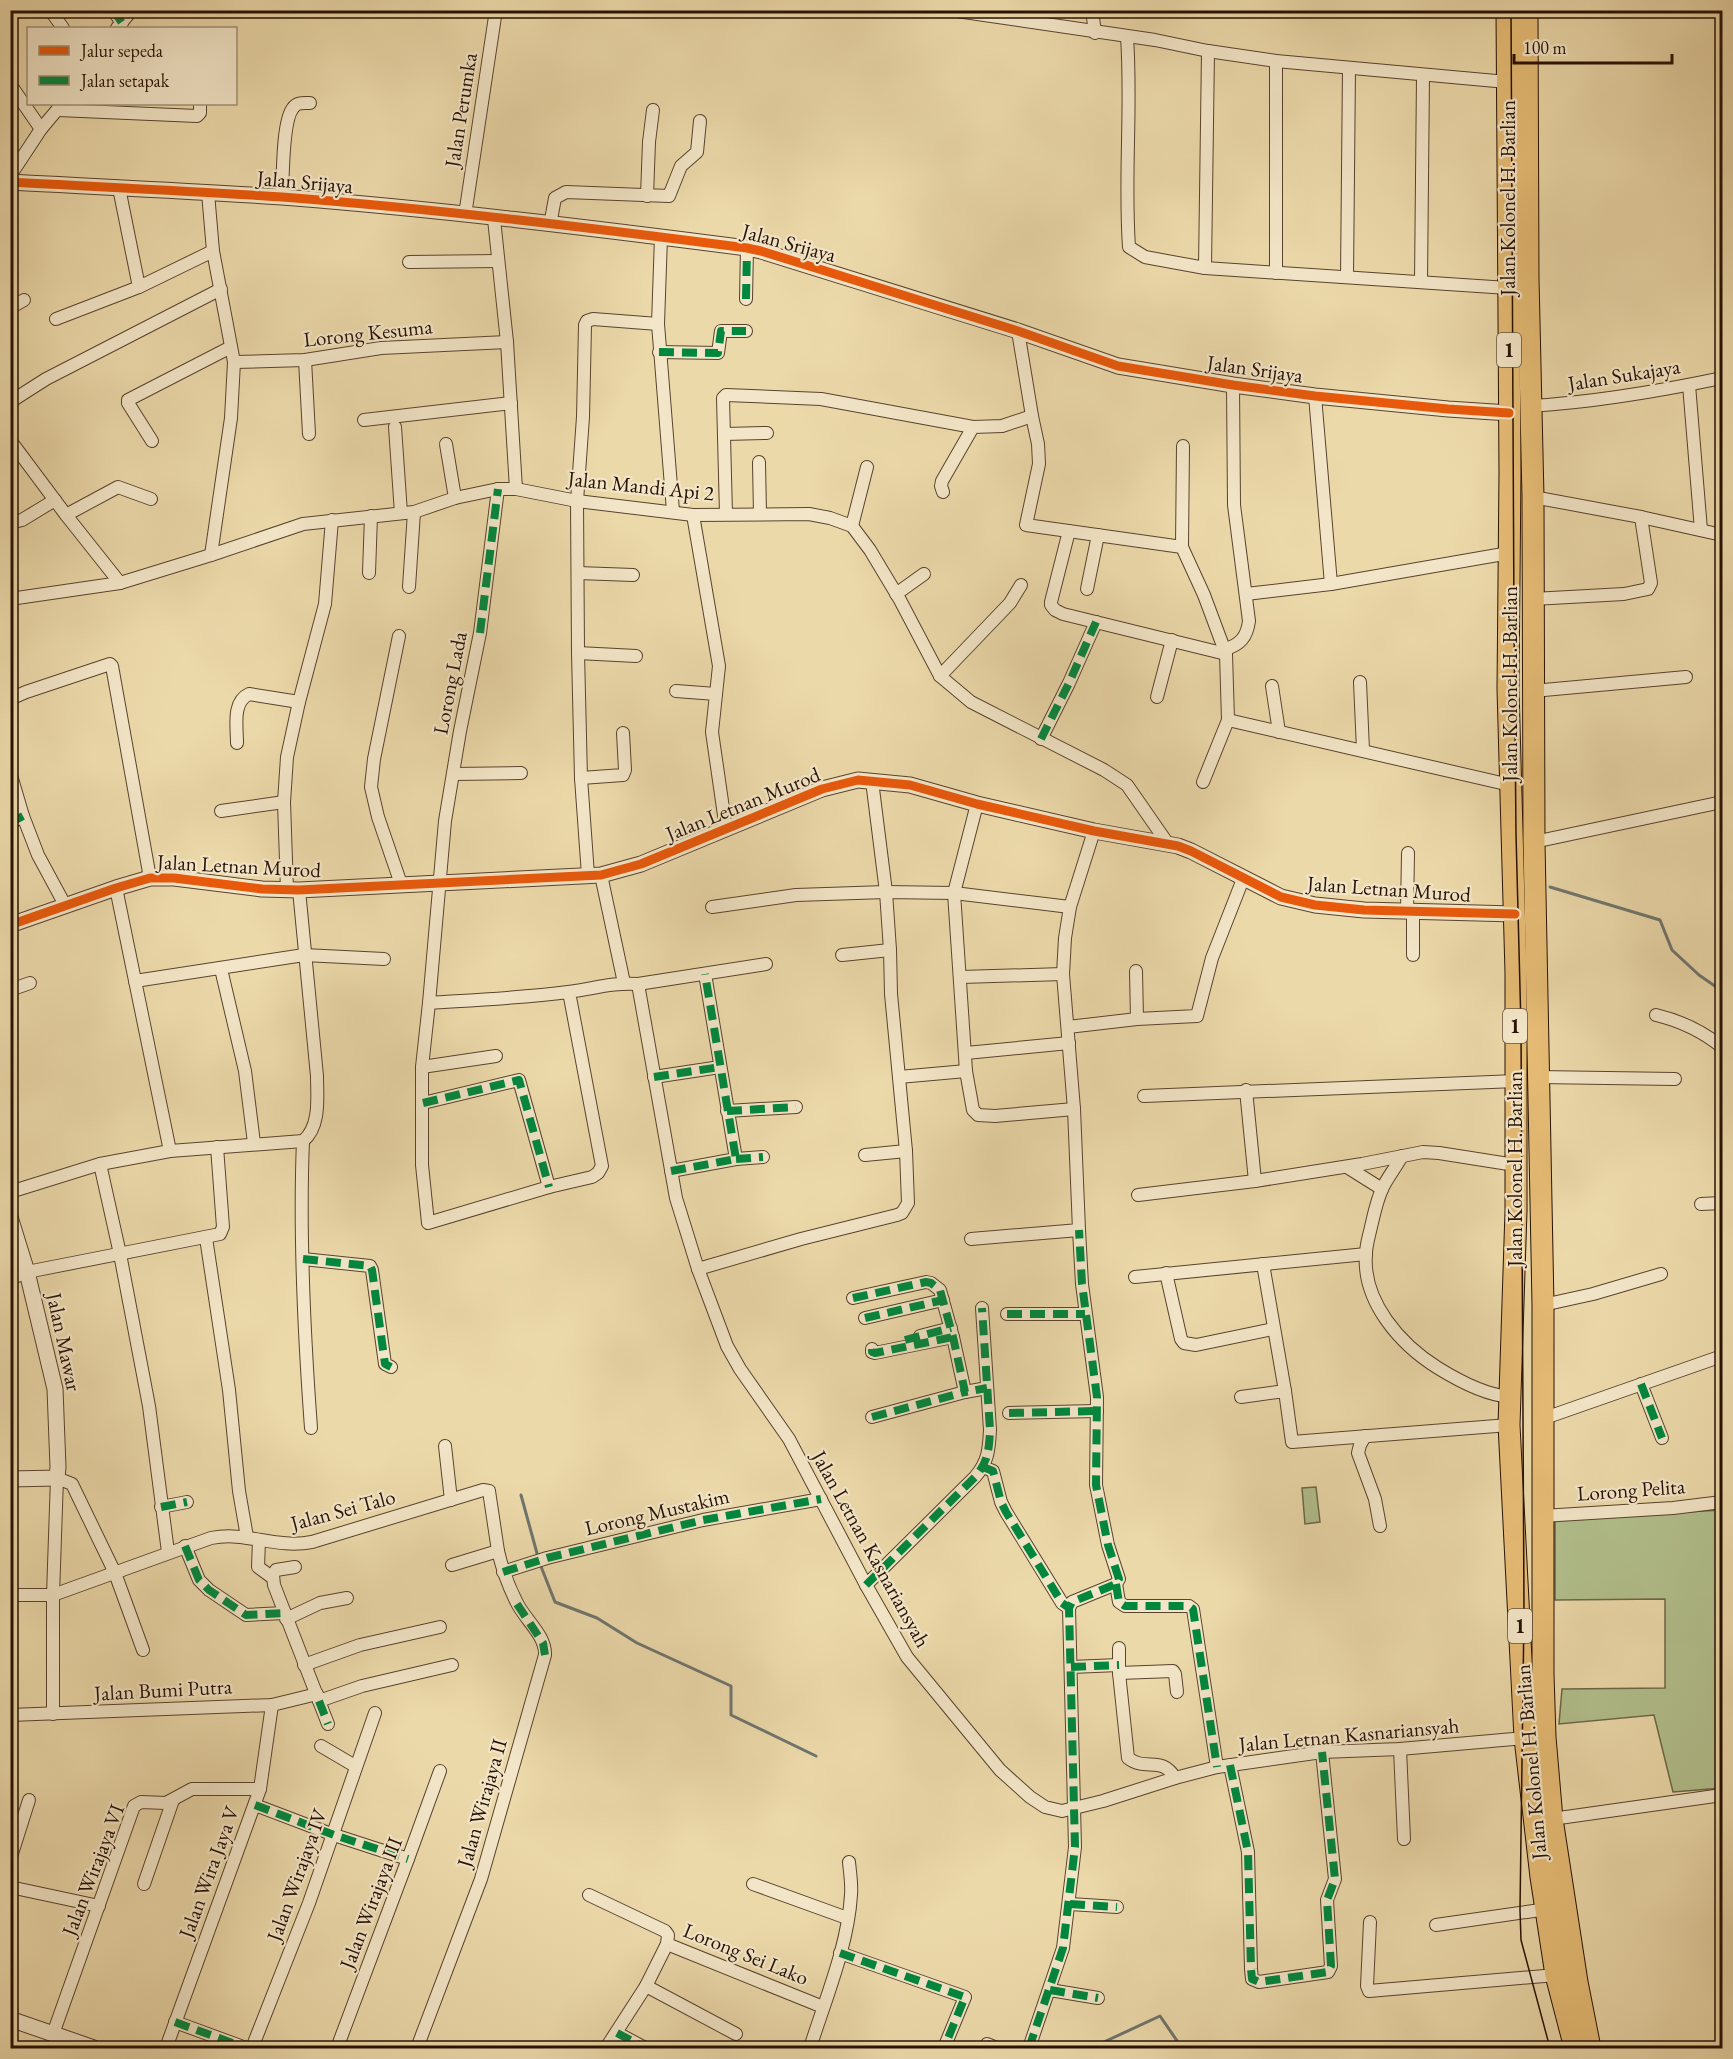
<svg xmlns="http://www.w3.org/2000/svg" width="1733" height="2059" font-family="'EB Garamond',serif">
<rect width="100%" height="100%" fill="#ecd9aa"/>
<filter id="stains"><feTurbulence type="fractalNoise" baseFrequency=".00333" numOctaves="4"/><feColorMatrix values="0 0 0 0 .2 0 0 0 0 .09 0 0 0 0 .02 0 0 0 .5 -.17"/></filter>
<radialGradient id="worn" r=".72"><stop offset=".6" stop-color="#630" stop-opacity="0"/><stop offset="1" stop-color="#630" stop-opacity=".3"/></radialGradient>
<g fill="#b2c08d" stroke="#6c6848" stroke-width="1.5">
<polygon points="1316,1487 1320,1522 1305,1524 1302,1488"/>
<polygon points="1722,1510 1722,1788 1673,1792 1654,1715 1559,1724 1562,1689 1665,1688 1665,1599 1555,1600 1555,1519"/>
</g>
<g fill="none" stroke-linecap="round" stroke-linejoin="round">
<g stroke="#6e756e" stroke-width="3">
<polyline points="1550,887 1660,920 1672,950 1699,975 1722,991"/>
<polyline points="521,1495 538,1557"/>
<polyline points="540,1564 555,1602 597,1618 637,1643 731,1686 731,1715 816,1756"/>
<polyline points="1091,2048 1160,2016 1182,2048"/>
</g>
<g stroke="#58432e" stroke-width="14">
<g id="minor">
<polyline points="50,10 63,28"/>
<polyline points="113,10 122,23"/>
<polyline points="950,10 1155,40 1208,51 1276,61 1507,82"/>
<polyline points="1092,10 1095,33"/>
<polyline points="117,28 132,10"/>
<path d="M1127,37C1132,107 1124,177 1129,247L1145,257L1205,268L1508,288"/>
<polyline points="1276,61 1276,273"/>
<polyline points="10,84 41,129"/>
<polyline points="58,110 197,116 200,113 200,104"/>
<polyline points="10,176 41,129 62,104"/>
<polyline points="119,188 139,287"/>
<polyline points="208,193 213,251"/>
<polyline points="647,196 649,142 653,110"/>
<path d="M282,197C283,179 282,121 293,108C297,102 303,103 310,103"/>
<polyline points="465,215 496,10"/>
<polyline points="494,219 507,342 516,489"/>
<polyline points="550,225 555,198 566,192 669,196 681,166 697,152 700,121"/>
<polyline points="661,237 658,324 673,511"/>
<polyline points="409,262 498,261"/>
<polyline points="1205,268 1208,51"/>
<polyline points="1347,277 1349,68"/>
<polyline points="1421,282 1423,75"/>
<polyline points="746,299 747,248"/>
<polyline points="10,308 24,300"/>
<polyline points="56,319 139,287 213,251 234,362 231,418 211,555"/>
<polyline points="659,352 718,353 721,331 746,331"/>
<polyline points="305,360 309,434"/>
<polyline points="234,362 305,360 381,348 507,342"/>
<polyline points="1689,385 1701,530"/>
<polyline points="1315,396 1331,584"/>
<polyline points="10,402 46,379 221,289"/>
<path d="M1531,406C1595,402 1660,391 1722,378"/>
<polyline points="1032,416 1038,444 1039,464 1026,525 1182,547"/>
<polyline points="364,420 511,403"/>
<polyline points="395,427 401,513"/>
<polyline points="724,434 767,433"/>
<polyline points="10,440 66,515 120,583"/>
<polyline points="152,441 128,403 128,400 231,347"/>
<polyline points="446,444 455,498"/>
<polyline points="1183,446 1182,547 1204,595 1226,654 1228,720 1203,782"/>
<polyline points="759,462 760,514"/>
<polyline points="943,492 941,486 942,481 973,427 1002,426 1032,416 1018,331"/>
<polyline points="1533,497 1641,517 1722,535"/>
<polyline points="726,514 723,398 726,395 821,399 973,427"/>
<polyline points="66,515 118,487 151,499"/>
<polyline points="693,515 719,666 712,732 726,829"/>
<polyline points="10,523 22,520 55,500"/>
<polyline points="852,526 867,467"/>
<polyline points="1069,531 1051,602 1051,605 1055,610 1063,614 1226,654"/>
<polyline points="369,573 371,516"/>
<polyline points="578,573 633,575"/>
<polyline points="409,587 414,512"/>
<polyline points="1087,589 1098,535"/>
<polyline points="896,594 924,574"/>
<polyline points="1246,594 1331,584 1509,553"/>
<polyline points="10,599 120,583 211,555 303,524 414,512 455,498 498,489 516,489 577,501 693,515 809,514 830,518 852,526 870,550 900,600 940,676 971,702 1104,770 1127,785 1168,844"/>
<polyline points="1533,599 1624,594 1648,589 1651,583 1641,517"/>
<polyline points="399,636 374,759 371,787 378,817 401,884"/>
<path d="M1225,649C1240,645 1247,637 1249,621L1234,505L1233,385"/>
<polyline points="578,653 636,656"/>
<polyline points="940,676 1010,603 1021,585"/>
<polyline points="1360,682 1363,750"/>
<polyline points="1272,686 1279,732"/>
<polyline points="676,691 716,694"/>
<polyline points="1533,691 1686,677"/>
<polyline points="1157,697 1172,640"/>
<polyline points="10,699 26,692 110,664 112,666 150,878"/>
<polyline points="1228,720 1510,785"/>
<polyline points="1041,739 1069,683 1096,622"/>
<path d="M237,743C237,726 232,702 249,694L299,702"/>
<polyline points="10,772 23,816 38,855 65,905"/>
<polyline points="453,774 521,773"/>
<polyline points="581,778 623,775 625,770 623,733"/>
<polyline points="977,804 954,893 966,1071 973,1110 978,1115 995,1116 1074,1109"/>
<polyline points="221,811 284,802"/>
<polyline points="10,823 23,816"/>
<polyline points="1534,842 1722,802"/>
<polyline points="588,875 581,778 578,653 577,501 583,417 585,325 587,321 593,319 658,324"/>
<polyline points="601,875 624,983"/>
<polyline points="116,888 170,1151"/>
<polyline points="287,890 284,802 287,757 299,702 325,604 332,520"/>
<polyline points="712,907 796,895 886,892 954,893 1070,907"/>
<polyline points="1407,912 1408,853"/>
<polyline points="842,955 890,950"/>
<polyline points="1413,955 1413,912"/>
<polyline points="221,969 245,1071 254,1143"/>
<polyline points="1136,971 1137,1019"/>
<polyline points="961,977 1063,974"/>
<polyline points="135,981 304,955 384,959"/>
<polyline points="638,984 676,1198 698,1269 727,1346 740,1369 789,1439 866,1585 907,1657 1000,1770 1030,1797 1045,1807 1062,1811 1103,1801 1175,1778 1217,1767 1322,1752 1400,1749 1525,1738"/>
<polyline points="10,990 30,983"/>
<path d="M569,992L602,1166L598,1173L592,1177L549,1187L428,1223L422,1165V1067L429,1003C476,1000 522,998 568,992C592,989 614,982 638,984L766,964"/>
<polyline points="429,1003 445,821 460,731 480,633 498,489"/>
<path d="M1656,1015C1681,1021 1702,1031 1722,1047"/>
<polyline points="1068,1027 1137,1019 1197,1016 1212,958 1243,879"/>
<polyline points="966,1053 1069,1043"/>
<polyline points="422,1067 496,1056"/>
<polyline points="654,1077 720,1067"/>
<polyline points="899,1077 966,1071"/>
<polyline points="1538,1077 1675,1079"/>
<polyline points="1246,1090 1255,1181"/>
<polyline points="1144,1096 1516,1081"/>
<polyline points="423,1103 519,1080 549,1187"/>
<polyline points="727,1111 796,1107"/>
<path d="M303,1141C299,1236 304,1333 311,1428"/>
<polyline points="865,1155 906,1151"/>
<path d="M1402,1156C1396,1167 1388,1177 1383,1187C1377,1199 1374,1214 1371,1227C1369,1236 1366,1245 1366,1254C1362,1302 1401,1345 1438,1368C1459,1381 1486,1395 1510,1397"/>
<polyline points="736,1159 763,1157"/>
<polyline points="100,1164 120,1254 149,1406 168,1552"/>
<polyline points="1347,1167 1382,1189"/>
<polyline points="671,1171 736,1159 705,974"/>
<path d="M10,1192L100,1164L170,1151L303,1141C321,1126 317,1097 317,1076L299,890"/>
<polyline points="1138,1195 1255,1181 1362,1164 1423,1152 1439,1153 1515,1165"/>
<polyline points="1701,1204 1722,1203"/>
<polyline points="206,1238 229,1390 239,1491 247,1537"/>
<polyline points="971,1239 1079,1230 1074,1109 1063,974 1065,938 1070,907 1094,831"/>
<polyline points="303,1259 370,1266 372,1270 385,1364 391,1367"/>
<polyline points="1263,1264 1285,1391"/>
<polyline points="698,1269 801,1239 897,1215 902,1213 908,1203 906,1151 891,994 890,950 886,892 872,781"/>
<polyline points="1166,1273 1181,1339 1184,1343 1196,1345 1273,1329"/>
<polyline points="1135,1277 1366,1254"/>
<polyline points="10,1279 27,1272 220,1234 223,1227 217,1147"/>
<polyline points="853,1298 926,1282 931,1283 940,1290 953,1337 965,1392 987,1388"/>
<polyline points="1543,1305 1593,1294 1661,1274"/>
<polyline points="1007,1314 1085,1314"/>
<polyline points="865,1318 943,1300"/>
<polyline points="920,1336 951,1328"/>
<polyline points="872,1349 872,1352 875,1353 953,1337"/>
<polyline points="1641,1384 1662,1438"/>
<polyline points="1241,1397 1285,1391 1292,1442 1509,1425"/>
<polyline points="1009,1413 1097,1411"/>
<polyline points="872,1417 965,1392"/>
<polyline points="1542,1419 1722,1356"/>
<polyline points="1365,1436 1360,1445 1358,1453 1375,1499 1380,1526"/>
<polyline points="445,1446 451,1500"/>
<polyline points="983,1467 993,1471 1001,1502 1006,1512 1062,1603 1069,1608"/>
<polyline points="161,1507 187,1502"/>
<polyline points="1542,1516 1673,1508 1722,1502"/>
<polyline points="259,1540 258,1567 273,1578"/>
<polyline points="185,1546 199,1580 209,1590 246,1615 284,1613"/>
<polyline points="295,1567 276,1570 273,1575 274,1585 328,1724"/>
<polyline points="503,1572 547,1558 703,1520 821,1499"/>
<polyline points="1116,1584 1119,1602 1125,1606 1189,1606 1193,1609 1217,1767"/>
<path d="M866,1585L975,1477C988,1462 989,1450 990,1430L982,1308"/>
<path d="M10,1595H53L211,1538C247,1531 275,1549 312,1542L483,1490L489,1491L498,1551L452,1565"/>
<polyline points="286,1619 320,1603 347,1598"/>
<path d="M1119,1648V1673L1128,1758C1146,1772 1162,1755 1175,1778"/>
<polyline points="304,1665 360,1645 440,1627"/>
<polyline points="1071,1667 1119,1665"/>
<polyline points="1119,1673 1173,1671 1175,1674 1177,1692"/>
<polyline points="319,1701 362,1686 452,1665"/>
<polyline points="53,1714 53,1595 57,1478 72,1484 115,1573 143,1650"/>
<polyline points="10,1715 272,1705 317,1694"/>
<polyline points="321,1746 355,1766"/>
<polyline points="1400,1749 1404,1839"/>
<polyline points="1230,1765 1248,1852 1251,1969 1252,1979 1259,1982 1328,1972 1331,1966 1327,1900 1335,1879 1322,1752"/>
<polyline points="255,1805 334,1835 408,1859"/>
<polyline points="1552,1819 1722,1795"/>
<polyline points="10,1860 29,1800"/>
<polyline points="144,1884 173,1800"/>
<polyline points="753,1884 847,1918"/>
<polyline points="10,1887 99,1906"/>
<polyline points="589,1895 665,1931 668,1935 667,1944 646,1986 606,2048"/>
<polyline points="1070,1904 1117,1907"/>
<polyline points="1370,1922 1367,1986 1369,1991 1556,1975"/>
<polyline points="1436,1925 1547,1909"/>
<polyline points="667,1944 823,2007"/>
<polyline points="840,1953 965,1997 944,2048"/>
<polyline points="646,1986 736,2034"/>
<polyline points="1050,1990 1098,1998"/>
<polyline points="175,2022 246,2048"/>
<polyline points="617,2033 645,2048"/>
<polyline points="53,2034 134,1806 141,1802 166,1803 192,1789 260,1789"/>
<polyline points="987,2044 997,2048"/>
<polyline points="166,2048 260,1789 272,1705"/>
<polyline points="252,2048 309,1903 375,1713"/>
<polyline points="337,2048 408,1859 440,1771"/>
<path d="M417,2048L481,1879L545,1655C546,1635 524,1619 516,1601C508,1585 502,1568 498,1551"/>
<path d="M810,2048C825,2000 848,1946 851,1895C852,1884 850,1873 849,1862"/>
<polyline points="1029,2048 1063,1948 1075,1847 1069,1608 1072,1602 1116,1584 1119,1579 1108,1545 1096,1485 1097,1397 1082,1284 1079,1230"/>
</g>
</g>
<g stroke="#58432e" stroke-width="17">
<g id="tertiary">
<path d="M10,182C101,187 192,191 282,197C437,209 592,228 747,248L761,251L1018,331L1118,366L1233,385L1315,396L1448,409L1509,413"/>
<polyline points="10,925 116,888 150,878 174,878 262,889 299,890 601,875 641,864 822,789 858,780 910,785 977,804 1094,831 1178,846 1191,851 1281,897 1315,905 1364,910 1515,914"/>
<polyline points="10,1217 27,1272 55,1389 58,1467 57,1478 10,1479"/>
<polyline points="10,2019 94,2048"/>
</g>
</g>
<g stroke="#271104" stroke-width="23">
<g id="trunk">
<polyline points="1507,10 1510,472 1508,689 1516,973 1516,1211 1509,1425 1525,1738 1541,1877 1556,1975 1575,2048"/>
<polyline points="1527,10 1528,278 1533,497 1534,842 1543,1305 1543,1674 1545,1737 1552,1819 1577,1982 1590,2048"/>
</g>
</g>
<use href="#minor" stroke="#f3e6c8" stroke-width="12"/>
<use href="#tertiary" stroke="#f3e6c8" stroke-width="15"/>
<use href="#trunk" stroke="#e6bc75" stroke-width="21"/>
<polyline stroke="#271104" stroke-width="1.5" points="1511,10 1514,621 1516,834 1521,1027 1524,1613 1520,1910 1521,1940 1550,2048"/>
<g stroke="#00873e" stroke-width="8" stroke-dasharray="15 8" stroke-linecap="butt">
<polyline points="113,10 122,23"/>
<polyline points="746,299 747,248"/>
<polyline points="659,352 718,353 721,331 746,331"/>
<polyline points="480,633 498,489"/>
<polyline points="1041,739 1069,683 1096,622"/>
<polyline points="10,823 23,816"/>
<polyline points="654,1077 720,1067"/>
<polyline points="423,1103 519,1080 549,1187"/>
<polyline points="727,1111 796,1107"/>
<polyline points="736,1159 763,1157"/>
<polyline points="671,1171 736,1159 705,974"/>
<polyline points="303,1259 370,1266 372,1270 385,1364 391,1367"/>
<polyline points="853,1298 926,1282 931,1283 940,1290 953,1337 965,1392 987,1388"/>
<polyline points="1007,1314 1085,1314"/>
<polyline points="865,1318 943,1300"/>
<polyline points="905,1340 951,1328"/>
<polyline points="872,1349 872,1352 875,1353 953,1337"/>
<polyline points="1641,1384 1662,1438"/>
<polyline points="1009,1413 1097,1411"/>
<polyline points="872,1417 965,1392"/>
<polyline points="983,1467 993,1471 1001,1502 1006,1512 1062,1603 1069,1608"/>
<polyline points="161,1507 187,1502"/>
<polyline points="185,1546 199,1580 209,1590 246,1615 284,1613"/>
<polyline points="503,1572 547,1558 703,1520 821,1499"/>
<polyline points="1116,1584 1119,1602 1125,1606 1189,1606 1193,1609 1217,1767"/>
<path d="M866,1585L975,1477C988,1462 989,1450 990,1430L982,1308"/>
<polyline points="517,1604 543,1643 545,1655"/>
<polyline points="1071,1667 1119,1665"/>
<polyline points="319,1701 328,1724"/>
<polyline points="1230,1765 1248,1852 1251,1969 1252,1979 1259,1982 1328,1972 1331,1966 1327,1900 1335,1879 1322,1752"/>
<polyline points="255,1805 334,1835 408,1859"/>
<polyline points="1070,1904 1117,1907"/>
<polyline points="840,1953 965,1997 944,2048"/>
<polyline points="1050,1990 1098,1998"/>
<polyline points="175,2022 246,2048"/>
<polyline points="617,2033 645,2048"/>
<polyline points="987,2044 997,2048"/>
<polyline points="1029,2048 1063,1948 1075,1847 1069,1608 1072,1602 1116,1584 1119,1579 1108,1545 1096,1485 1097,1397 1082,1284 1079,1230"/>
</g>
<g stroke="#f3e6c8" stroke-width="13">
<g id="cycleway">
<path d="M10,182C101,187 192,191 282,197C437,209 592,228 747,248L761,251L1018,331L1118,366L1233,385L1315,396L1448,409L1509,413"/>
<polyline points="10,925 116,888 150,878 174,878 262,889 299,890 601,875 641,864 822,789 858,780 910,785 977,804 1094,831 1178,846 1191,851 1281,897 1315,905 1364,910 1515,914"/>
</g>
</g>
<use href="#cycleway" stroke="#e8590c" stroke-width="9"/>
</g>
<g text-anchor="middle" stroke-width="4.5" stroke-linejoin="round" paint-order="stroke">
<g fill="#f3e6c8" stroke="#64513f" stroke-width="1.5">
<rect x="1497" y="333" width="24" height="34" rx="4.5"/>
<rect x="1503" y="1009" width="24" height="34" rx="4.5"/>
<rect x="1508" y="1609" width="24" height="34" rx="4.5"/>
</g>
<g font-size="20" font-weight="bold" fill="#271104">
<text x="1509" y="357">1</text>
<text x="1515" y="1033">1</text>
<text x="1520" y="1633">1</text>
</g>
<g font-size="21" fill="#271104" stroke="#f3e6c8">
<text transform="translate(461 110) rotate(-81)" y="7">Jalan Perumka</text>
<text transform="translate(305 182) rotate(5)" y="7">Jalan Srijaya</text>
<text transform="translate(1508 198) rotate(-90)" y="7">Jalan Kolonel H. Barlian</text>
<text transform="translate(789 243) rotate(15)" y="7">Jalan Srijaya</text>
<text transform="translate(368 333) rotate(-6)" y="7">Lorong Kesuma</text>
<text transform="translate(1255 369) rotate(8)" y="7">Jalan Srijaya</text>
<text transform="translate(1624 375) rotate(-9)" y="7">Jalan Sukajaya</text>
<text transform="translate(641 486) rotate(6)" y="7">Jalan Mandi Api 2</text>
<text transform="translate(450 683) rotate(-79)" y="7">Lorong Lada</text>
<text transform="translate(1510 684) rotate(-90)" y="7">Jalan Kolonel H. Barlian</text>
<text transform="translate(743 804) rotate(-22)" y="7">Jalan Letnan Murod</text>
<text transform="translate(239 866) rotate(3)" y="7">Jalan Letnan Murod</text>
<text transform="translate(1389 889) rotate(4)" y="7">Jalan Letnan Murod</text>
<text transform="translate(1515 1169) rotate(-90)" y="7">Jalan Kolonel H. Barlian</text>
<text transform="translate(64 1342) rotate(78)" y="7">Jalan Mawar</text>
<text transform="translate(1631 1490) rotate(-4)" y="7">Lorong Pelita</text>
<text transform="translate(343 1510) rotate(-15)" y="7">Jalan Sei Talo</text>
<text transform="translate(657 1512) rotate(-13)" y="7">Lorong Mustakim</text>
<text transform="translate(871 1549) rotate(61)" y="7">Jalan Letnan Kasnariansyah</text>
<text transform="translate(163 1690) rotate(-3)" y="7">Jalan Bumi Putra</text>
<text transform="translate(1349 1735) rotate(-5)" y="7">Jalan Letnan Kasnariansyah</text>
<text transform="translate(1531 1762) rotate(-95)" y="7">Jalan Kolonel H. Barlian</text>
<text transform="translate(482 1803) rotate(-74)" y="7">Jalan Wirajaya II</text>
<text transform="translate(93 1870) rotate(-69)" y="7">Jalan Wirajaya VI</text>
<text transform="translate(209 1872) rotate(-70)" y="7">Jalan Wira Jaya V</text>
<text transform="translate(297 1875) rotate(-70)" y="7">Jalan Wirajaya IV</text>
<text transform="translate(371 1903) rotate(-69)" y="7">Jalan Wirajaya III</text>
<text transform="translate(746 1954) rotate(22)" y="7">Lorong Sei Lako</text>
</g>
</g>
<rect width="1733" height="2059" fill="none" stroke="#ecd9aa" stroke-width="36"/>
<rect x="12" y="12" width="1709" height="2035" fill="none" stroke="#271104" stroke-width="3"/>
<rect x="18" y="18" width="1697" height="2023" fill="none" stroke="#271104" stroke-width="1.5"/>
<rect x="27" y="27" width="210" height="78" fill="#f3e6c8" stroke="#a1917a" stroke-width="1.5"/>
<rect x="39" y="46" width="30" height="9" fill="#e8590c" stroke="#a1917a" stroke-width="1.5"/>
<text x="81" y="57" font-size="18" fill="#271104">Jalur sepeda</text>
<rect x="39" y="76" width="30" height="9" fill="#00873e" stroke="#a1917a" stroke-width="1.5"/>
<text x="81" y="87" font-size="18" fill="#271104">Jalan setapak</text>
<path d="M1514 54v9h158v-9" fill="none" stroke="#271104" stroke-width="3"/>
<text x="1523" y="54" font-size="18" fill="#271104" stroke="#f3e6c8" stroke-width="4.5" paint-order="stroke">100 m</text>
<rect width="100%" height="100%" filter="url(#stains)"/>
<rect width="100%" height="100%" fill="url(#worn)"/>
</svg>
